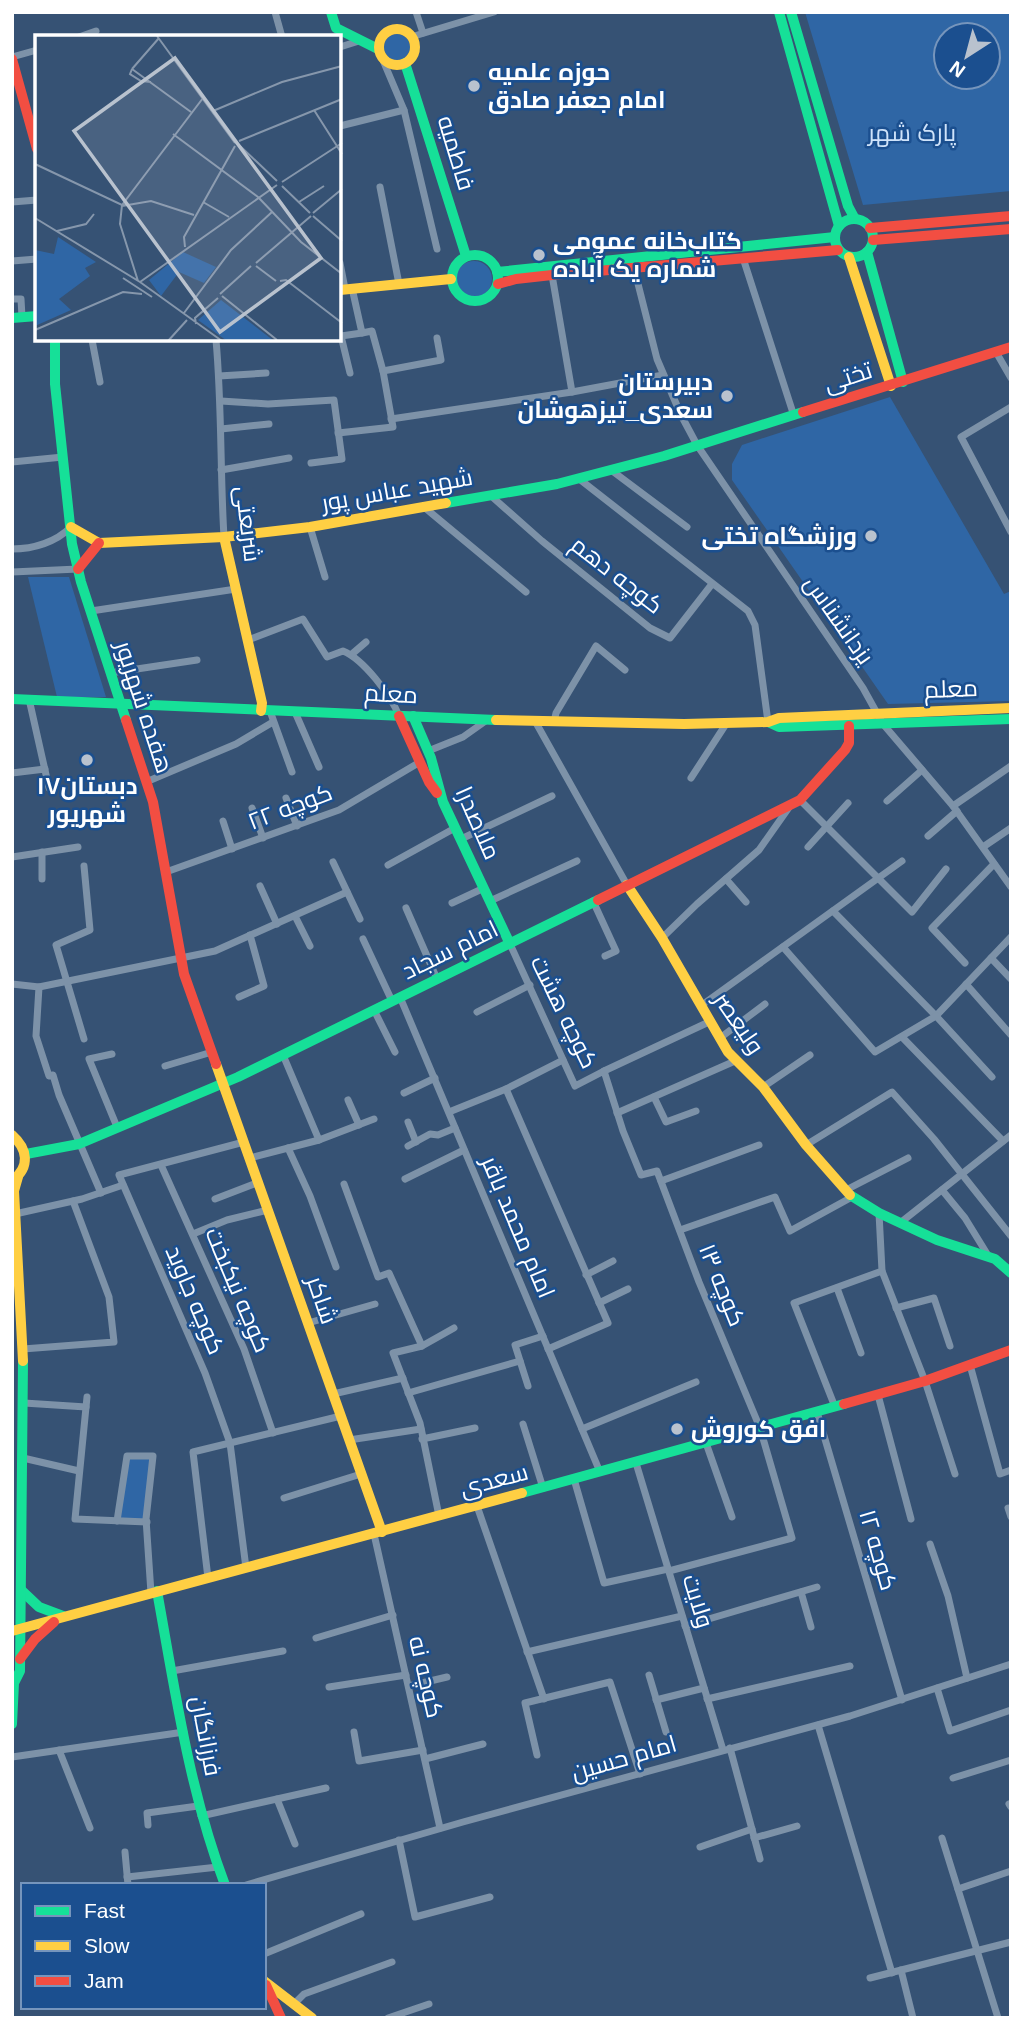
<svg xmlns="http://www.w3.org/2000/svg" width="1023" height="2030" font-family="Helvetica,Cairo,sans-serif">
<rect width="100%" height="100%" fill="#365274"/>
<g fill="#2f66a5" fill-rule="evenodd">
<path d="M805,12H1011V191L863,205ZM988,35V77H946V35Z"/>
<circle cx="397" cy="47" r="13"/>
<circle cx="474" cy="279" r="18"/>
<polygon points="890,397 1004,594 1011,591 1011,701 888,704 732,480 732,464 742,445"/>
<polygon points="28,577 69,577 106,697 57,697"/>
<polygon points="127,1456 153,1456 146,1519 117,1521"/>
</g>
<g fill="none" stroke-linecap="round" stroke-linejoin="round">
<g stroke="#7d92a8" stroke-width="7">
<polyline points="275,12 282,37"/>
<polyline points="416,12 423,33"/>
<polyline points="79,37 96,31"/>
<polyline points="411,37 494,12"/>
<polyline points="340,47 359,41"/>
<polyline points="12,57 37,50"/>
<polyline points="382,58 404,110 437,249"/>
<polyline points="340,126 404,110"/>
<polyline points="380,187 399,284"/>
<polyline points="12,202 37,200"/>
<polyline points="743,258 794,416"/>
<polyline points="12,261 37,259"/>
<polyline points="340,263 345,289"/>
<polyline points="634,268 657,359 681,415 697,445 863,688 883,724 953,806 1011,887"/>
<polyline points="552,275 572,392"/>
<polyline points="12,299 21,299 22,317"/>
<polyline points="92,340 100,382"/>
<path d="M216,340C222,406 220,471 224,537"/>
<polyline points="996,352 1011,378"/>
<polyline points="383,371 441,360 437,338"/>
<polyline points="350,373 341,336 362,333"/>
<polyline points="219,376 266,373"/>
<polyline points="221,401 268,404 334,400 342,459 311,463"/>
<polyline points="1011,407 961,437 1011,532"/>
<polyline points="391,419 572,392 663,375"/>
<polyline points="221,429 269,424"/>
<polyline points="338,433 393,427 383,371 372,331 362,333 352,288"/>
<polyline points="12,462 63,457"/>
<polyline points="221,470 289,458"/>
<polyline points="611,470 687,527"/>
<polyline points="578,478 748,611 755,625 768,722"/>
<polyline points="490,495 542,541 650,628 670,638 712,584"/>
<polyline points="424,507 526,592"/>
<polyline points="310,527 325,577"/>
<path d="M12,549C34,549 56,542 71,527"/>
<polyline points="12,572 78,569"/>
<polyline points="91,611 236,589"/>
<path d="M248,640L303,619L327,657L343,651C363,659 391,695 399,716"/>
<polyline points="352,654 366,642"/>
<polyline points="110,673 197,660"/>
<polyline points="29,699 49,788"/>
<polyline points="270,711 292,772"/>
<polyline points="295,712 319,767"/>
<polyline points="535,721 627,885"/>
<polyline points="554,722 556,713 596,646 625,670"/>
<polyline points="428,751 463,737 487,720"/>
<polyline points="12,773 45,769"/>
<polyline points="691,778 726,724"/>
<polyline points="146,782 236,744 273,722"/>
<polyline points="286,798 297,826"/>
<polyline points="800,800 912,912 946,869"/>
<polyline points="887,801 922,770"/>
<polyline points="953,806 1011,766"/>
<polyline points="252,808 263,838"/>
<polyline points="223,821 232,849"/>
<polyline points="928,836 957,811"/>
<polyline points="461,839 552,796"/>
<polyline points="808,847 848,803"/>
<polyline points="983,847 1011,828"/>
<polyline points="42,852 42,879"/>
<polyline points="12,857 78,847"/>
<polyline points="333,862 360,919"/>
<polyline points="388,865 455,828"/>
<polyline points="84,866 90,930 56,945 84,1039"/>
<polyline points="166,872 339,810 420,762"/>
<polyline points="726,879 746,902"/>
<polyline points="260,886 277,924"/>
<polyline points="490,901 577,861"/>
<polyline points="593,901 616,951 605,956"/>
<polyline points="452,903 484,888"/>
<polyline points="406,908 437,979"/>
<polyline points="833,911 936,1016 1011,937"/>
<polyline points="295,916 310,946"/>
<polyline points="662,938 697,904 759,850 790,806"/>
<polyline points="363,939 392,1001"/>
<polyline points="510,944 575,1086 604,1071 623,1131 641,1175 657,1171 699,1282 760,1428 792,1538 669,1571"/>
<polyline points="783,947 875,1052 936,1016 992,1077"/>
<polyline points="991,958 1011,979"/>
<polyline points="965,963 932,928 994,864"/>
<polyline points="12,984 39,987 215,951 347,892"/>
<polyline points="966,984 1011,1035"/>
<polyline points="39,987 36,1036 49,1076 53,1075 59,1095 101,1193"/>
<polyline points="239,997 264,986 250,935"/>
<polyline points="400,997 600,1472"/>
<polyline points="702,1005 902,861"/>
<polyline points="374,1010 395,1052"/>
<polyline points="477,1012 530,985"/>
<polyline points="902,1037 1003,1141"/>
<polyline points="720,1038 765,1004"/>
<polyline points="112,1054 89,1059 117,1127"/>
<polyline points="283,1055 319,1140"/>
<polyline points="165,1066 212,1052"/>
<polyline points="604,1071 711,1021"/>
<polyline points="763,1087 810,1055"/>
<polyline points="506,1089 608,1323 548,1349"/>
<polyline points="404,1093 435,1078"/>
<polyline points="654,1097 666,1122 696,1111"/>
<polyline points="348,1100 359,1125"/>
<polyline points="449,1112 506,1089 563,1060"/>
<polyline points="617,1113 735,1061"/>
<polyline points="408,1122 416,1142"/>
<polyline points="244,1142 119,1175 205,1373 230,1443 246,1568"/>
<polyline points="806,1145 892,1092 934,1139 1011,1236"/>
<polyline points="408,1146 430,1134 438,1135 455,1128"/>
<polyline points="288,1148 310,1196 336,1267"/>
<polyline points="250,1158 319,1140 374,1119"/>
<polyline points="161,1165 244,1349 273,1433"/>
<polyline points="405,1179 464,1150"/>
<polyline points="661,1181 759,1145"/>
<polyline points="344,1184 378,1277 389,1273 422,1346"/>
<polyline points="846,1190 908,1158"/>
<polyline points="942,1190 965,1218 989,1257"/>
<polyline points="215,1199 259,1182"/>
<polyline points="15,1214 82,1199 123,1185"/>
<polyline points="900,1223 1011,1135"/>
<polyline points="680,1230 775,1197 790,1231 852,1197"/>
<polyline points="193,1234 227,1220 268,1210"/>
<polyline points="882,1271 925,1381 955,1474"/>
<polyline points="586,1275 613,1261"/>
<polyline points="837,1288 861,1353"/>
<polyline points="599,1303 628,1289"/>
<polyline points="896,1308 934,1298 950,1346"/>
<polyline points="308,1323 375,1304"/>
<polyline points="23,1349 114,1342 109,1297 73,1201"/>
<polyline points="970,1365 1000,1474 1011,1470"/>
<polyline points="528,1386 515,1345 543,1336"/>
<polyline points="408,1393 520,1361"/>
<polyline points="333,1394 403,1378"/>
<polyline points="878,1395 911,1519"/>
<polyline points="87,1397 75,1519 147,1522"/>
<polyline points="24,1403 86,1407"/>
<polyline points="835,1407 794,1303 882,1271 879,1213"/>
<polyline points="817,1412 902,1700"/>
<polyline points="523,1424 543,1488"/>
<polyline points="582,1429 696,1382"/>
<polyline points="422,1439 475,1428"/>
<polyline points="349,1440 421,1429"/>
<polyline points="706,1443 732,1517"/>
<polyline points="23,1458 79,1471"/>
<polyline points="636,1463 723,1750"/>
<polyline points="574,1479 604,1583 668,1569"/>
<polyline points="284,1498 361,1474"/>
<polyline points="477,1506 544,1699"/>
<polyline points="1008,1508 1011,1517"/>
<polyline points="439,1516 420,1423 393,1353 422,1346 454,1328"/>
<polyline points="117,1521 127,1456 153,1456 146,1519 151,1593"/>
<polyline points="374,1534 440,1828"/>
<polyline points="930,1544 948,1596 967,1678"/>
<polyline points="208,1578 193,1452 341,1416"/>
<polyline points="801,1592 811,1627"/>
<polyline points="685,1626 817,1587"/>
<polyline points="316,1638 393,1615"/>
<polyline points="527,1652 682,1616"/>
<polyline points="172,1671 283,1651"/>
<polyline points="649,1675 666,1732"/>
<polyline points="409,1686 447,1677"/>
<polyline points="329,1687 406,1675"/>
<polyline points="937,1688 950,1731 1011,1710"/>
<polyline points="707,1699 850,1666"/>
<polyline points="656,1700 704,1688"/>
<polyline points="818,1725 892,1973"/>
<polyline points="354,1732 359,1761 423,1750"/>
<polyline points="730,1748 760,1859"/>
<polyline points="59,1750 90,1828"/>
<polyline points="537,1755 525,1703 610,1682 640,1774"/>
<polyline points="12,1757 184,1732"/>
<polyline points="425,1759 483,1744"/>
<polyline points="953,1778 1011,1760"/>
<polyline points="277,1799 295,1844"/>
<polyline points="1009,1804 1011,1807"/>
<polyline points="201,1816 326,1788"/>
<polyline points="148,1825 147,1813 198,1806"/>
<polyline points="754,1838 797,1826"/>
<polyline points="942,1838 998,2018"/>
<polyline points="399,1840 415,1917 490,1897"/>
<polyline points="700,1847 752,1829"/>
<polyline points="125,1852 128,1885"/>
<polyline points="127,1877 218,1867"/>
<polyline points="246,1885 463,1822 850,1716 1011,1664"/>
<polyline points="958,1889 1011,1871"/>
<polyline points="264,1954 361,1914"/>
<polyline points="901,1970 913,2018"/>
<polyline points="870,1978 1011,1942"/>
<polyline points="294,2004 304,1994 392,1962"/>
<polyline points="388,2018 429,2004"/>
</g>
<g stroke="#16e098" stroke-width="10">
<polyline points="331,12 336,28 378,49"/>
<polyline points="779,12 839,226"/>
<polyline points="791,12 848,206 855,219"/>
<polyline points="405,63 466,256"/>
<circle cx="854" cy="238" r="19"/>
<polyline points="867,252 903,382"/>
<circle cx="475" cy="278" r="23"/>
<polyline points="497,272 835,237"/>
<polyline points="12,318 37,316"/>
<polyline points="55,340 55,384 72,544 81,582 126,720"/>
<polyline points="446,503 557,484 664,456 803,412"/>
<polyline points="12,699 496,720"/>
<polyline points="413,716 431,758 443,802 510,944"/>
<polyline points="768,722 779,727 1011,719"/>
<polyline points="26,1154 79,1144 238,1077 598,900"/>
<polyline points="850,1195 879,1213 937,1240 995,1259 1011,1273"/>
<polyline points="522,1493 844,1404"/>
<polyline points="21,1590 39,1607 63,1616"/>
<path d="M157,1591C175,1690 189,1790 225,1885"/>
<polyline points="12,1724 14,1683 20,1671 23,1361"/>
</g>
<g stroke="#ffcf43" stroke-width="10">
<circle cx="397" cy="47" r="18"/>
<polyline points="849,257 891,386"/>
<polyline points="340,290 451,279"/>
<polyline points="71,527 99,543"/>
<polyline points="224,537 262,703 261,711"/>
<polyline points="99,543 224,537 310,527 446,503"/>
<polyline points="496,720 684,724 768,722 779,718 1011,708"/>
<polyline points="627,885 662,938 728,1052 763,1087 806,1145 850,1195"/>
<polyline points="216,1064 382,1532"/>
<path d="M12,1135C28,1149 30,1167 13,1180"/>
<polyline points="18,1177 14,1191 23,1361"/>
<polyline points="12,1631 522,1493"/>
<polyline points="264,1981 312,2018"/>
</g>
<g stroke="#f24e42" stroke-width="10">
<polyline points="12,59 37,149"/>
<polyline points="870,228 1011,216"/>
<polyline points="873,240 1011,229"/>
<polyline points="498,284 516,279 552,275 838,250"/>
<polyline points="803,412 1011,347"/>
<polyline points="78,569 99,543"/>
<polyline points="399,716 429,782 437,793"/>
<polyline points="126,720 153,802 184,974 216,1064"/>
<polyline points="598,900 800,800 845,750 849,743 849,726"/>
<polyline points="844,1404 925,1381 1011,1350"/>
<polyline points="20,1659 35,1639 54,1622"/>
<polyline points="266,1985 281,2018"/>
</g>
</g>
<g fill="#b9c2ce" stroke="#1b4f8f" stroke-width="2.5">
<circle cx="474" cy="86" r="7"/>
<circle cx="539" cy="255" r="7"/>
<circle cx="727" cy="396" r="7"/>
<circle cx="871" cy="536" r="7"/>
<circle cx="87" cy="760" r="7"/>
<circle cx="677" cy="1429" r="7"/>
</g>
<g text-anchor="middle" stroke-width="5" stroke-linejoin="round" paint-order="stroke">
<g font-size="24" font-weight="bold" fill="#fff" stroke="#1b4f8f" text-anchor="start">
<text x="488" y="80">حوزه علمیه<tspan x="488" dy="28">امام جعفر صادق</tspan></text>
<text x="553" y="249">کتاب‌خانه عمومی<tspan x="553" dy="28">شماره یک آباده</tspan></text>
<text x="713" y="390" text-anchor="end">دبیرستان<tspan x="713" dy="28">سعدی_تیزهوشان</tspan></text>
<text x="857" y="544" text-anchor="end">ورزشگاه تختی</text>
<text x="87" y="794" text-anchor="middle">دبستان۱۷<tspan x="87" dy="28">شهریور</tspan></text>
<text x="691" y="1437">افق کوروش</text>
</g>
<g font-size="24" fill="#cfe3fa" stroke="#1b4f8f">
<text x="912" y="141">پارک شهر</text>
</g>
<g font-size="24" fill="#fff" stroke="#1b4f8f">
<text transform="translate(456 153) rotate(73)" y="8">فاطمیه</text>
<text transform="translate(848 377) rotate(-18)" y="8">تختی</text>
<text transform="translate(397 490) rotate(-10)" y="8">شهید عباس پور</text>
<text transform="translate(248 524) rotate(83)" y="8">شریعتی</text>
<text transform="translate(617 575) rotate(38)" y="8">کوچه دهم</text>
<text transform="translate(839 620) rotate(55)" y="8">یزدانشناس</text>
<text transform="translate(951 689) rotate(-2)" y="8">معلم</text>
<text transform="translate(391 694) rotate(3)" y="8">معلم</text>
<text transform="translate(144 707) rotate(72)" y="8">هفده شهریور</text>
<text transform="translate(290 807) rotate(-21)" y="8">کوچه ۲۲</text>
<text transform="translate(478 823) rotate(66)" y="8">ملاصدرا</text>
<text transform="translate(450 950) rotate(-26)" y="8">امام سجاد</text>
<text transform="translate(564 1012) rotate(64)" y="8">کوچه هشت</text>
<text transform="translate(739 1023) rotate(56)" y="8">ولیعصر</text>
<text transform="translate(518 1227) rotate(67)" y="8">امام محمد باقر</text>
<text transform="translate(722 1285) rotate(68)" y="8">کوچه ۱۳</text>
<text transform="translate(238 1290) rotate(67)" y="8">کوچه نیکبخت</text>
<text transform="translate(195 1300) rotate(67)" y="8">کوچه جاوید</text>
<text transform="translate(322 1300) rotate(71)" y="8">شاکر</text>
<text transform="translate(494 1480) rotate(-15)" y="8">سعدی</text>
<text transform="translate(878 1550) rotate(74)" y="8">کوچه ۱۲</text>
<text transform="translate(698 1601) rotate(73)" y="8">ولایت</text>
<text transform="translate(426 1677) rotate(77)" y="8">کوچه نه</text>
<text transform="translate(206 1736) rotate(79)" y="8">فرزانگان</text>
<text transform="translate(624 1758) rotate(-16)" y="8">امام حسین</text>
</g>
</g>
<g transform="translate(35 35)">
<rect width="306" height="306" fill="#365274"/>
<path d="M23,202L61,227L50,233L55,241L24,264L36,275L0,291V215L19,219ZM148,217L181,232L169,248L144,237L126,261L114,245ZM186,265L239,306H192L163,285Z" fill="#2f66a5"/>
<path fill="none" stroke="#8697ac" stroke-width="2" d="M122,1L200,108M97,34L156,77M97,34L124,3M97,34L95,39L106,46L116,47M279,75L307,119M178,76L247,47L307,31M138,99L223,162M204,106L307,64M205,111L242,146M0,129L87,170L168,63M247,147L307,108M247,151L275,178M223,162L266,207L307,239M168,167L194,182M264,167L289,151M91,169L87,171L116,166L159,180M87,170L85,189L103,246M278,178L307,154M278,181L307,206M0,183L105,247L187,306M22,196L51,189L59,179M150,212L149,202L200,111M221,228L276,181M221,231L241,246M88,243L117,262M245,246L251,245L307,288M105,247L242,150M185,259L216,231M187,261L242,305M149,278L196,215L237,177M161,289L160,283L183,263M0,295L88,257L107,259M133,306L152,285"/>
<path fill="#b9c2ce" fill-opacity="0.15" stroke="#b9c2ce" stroke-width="3.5" d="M140,23L286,223L185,297L39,96Z"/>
<rect width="306" height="306" fill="none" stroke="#fff" stroke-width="3.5"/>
</g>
<rect width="1023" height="2030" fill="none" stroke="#ffffff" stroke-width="28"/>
<rect x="21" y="1883" width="245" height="126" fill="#1b4f8f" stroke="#7695bc" stroke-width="2"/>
<rect x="35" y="1906" width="35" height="10" fill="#16e098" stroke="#7695bc" stroke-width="2"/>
<text x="84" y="1918" font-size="21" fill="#ffffff">Fast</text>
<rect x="35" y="1941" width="35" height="10" fill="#ffcf43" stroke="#7695bc" stroke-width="2"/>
<text x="84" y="1953" font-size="21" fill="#ffffff">Slow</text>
<rect x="35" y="1976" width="35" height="10" fill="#f24e42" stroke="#7695bc" stroke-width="2"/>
<text x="84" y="1988" font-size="21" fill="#ffffff">Jam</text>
<g transform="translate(967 56) rotate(216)"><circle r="33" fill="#1b4f8f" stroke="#7695bc" stroke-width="2"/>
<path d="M0-5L12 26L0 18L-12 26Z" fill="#b9c2ce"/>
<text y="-10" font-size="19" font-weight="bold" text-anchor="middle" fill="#ffffff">N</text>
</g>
</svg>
